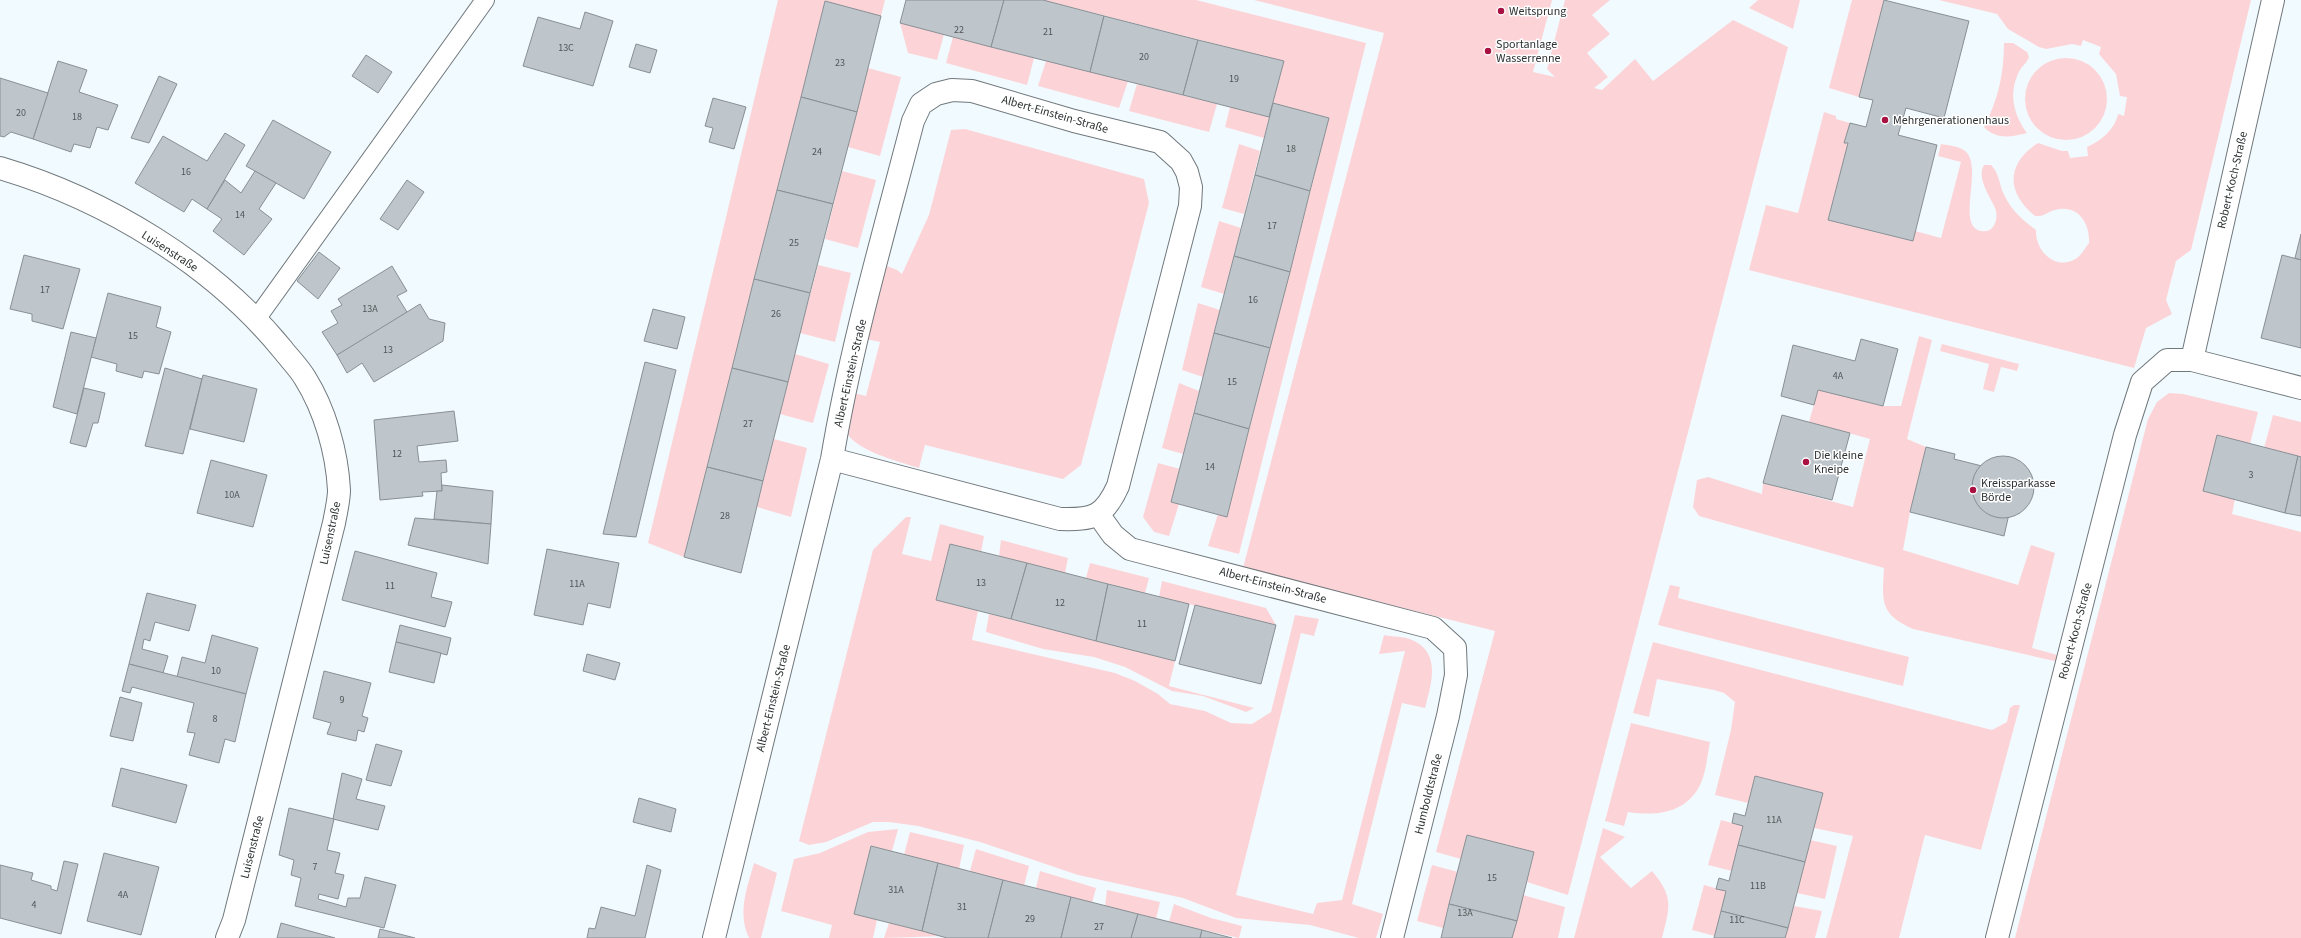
<svg xmlns="http://www.w3.org/2000/svg" width="2301" height="938" font-family="'Source Sans 3',sans-serif">
<rect width="100%" height="100%" fill="#f1fafe"/>
<g fill="#fcd4d8">
<polygon points="778,0 885,0 881,16 825,2 684,557 648,543"/>
<polygon points="1043,0 1196,0 1366,43 1239,554 1208,546 1218,514 1227,516 1329,118 1273,103 1283,61"/>
<polygon points="1254,0 1552,0 1533,72 1555,77 1547,69 1565,0 1610,0 1592,15 1610,34 1587,53 1608,77 1594,88 1602,90 1635,59 1653,81 1733,20 1788,47 1568,895 1527,882 1534,852 1467,835 1461,859 1436,852 1495,631 1243,568 1384,33"/>
<polygon points="1758,0 1800,0 1793,29 1749,8"/>
<polygon points="1852,0 1884,0 1859,97 1829,88"/>
<path d="M1939,0H2251L2191,250L2176,261L2166,300L2172,314L2146,328L2134,368L1749,270L1766,205L1798,213L1824,112L1836,116V119L1850,123L1845,142L1848,143L1828,220L1912,241L1915,231L1941,238L1961,162L1938,156L1941,144C1947,145 1956,146 1962,149C1987,161 1954,226 1981,231C1995,234 1999,217 1995,208C1990,196 1976,178 1984,165H1991C1998,172 1999,181 2002,190C2009,208 2021,219 2036,230C2035,251 2056,272 2077,258C2082,254 2085,248 2089,243C2090,223 2078,204 2055,210C2047,212 2044,217 2035,216C2005,192 2007,163 2038,143L2062,151H2068L2070,158L2088,156L2087,147C2101,141 2115,129 2118,114L2124,116L2127,97L2120,96L2116,74L2099,54L2101,47L2083,40L2081,46L2072,44L2046,49L2039,47L2008,29L1997,14Z"/>
<polygon points="900,23 944,34 937,60 908,53"/>
<polygon points="953,37 1034,58 1027,85 946,63"/>
<path d="M2004,43H2013L2027,52L2029,57C2027,63 2023,65 2020,70C2008,92 2013,114 2027,133C2011,137 1996,140 1984,127C1998,100 2004,74 2004,43Z"/>
<circle cx="2066" cy="99" r="41"/>
<polygon points="1046,61 1128,81 1119,108 1038,86"/>
<polygon points="868,68 901,77 880,156 848,147"/>
<polygon points="1137,84 1217,104 1209,132 1129,111"/>
<polygon points="1230,107 1269,117 1264,138 1225,127"/>
<path d="M965,129L1144,179L1149,203L1081,465L1063,479L925,445L919,468C901,462 846,449 845,426C844,416 850,402 853,393L866,396L880,342L866,339L887,266L897,270L902,274L929,215L951,130Z"/>
<polygon points="1239,144 1260,151 1244,214 1222,208"/>
<polygon points="842,171 876,180 858,248 825,239"/>
<polygon points="1219,221 1241,228 1224,294 1201,287"/>
<polygon points="818,265 851,273 835,342 800,333"/>
<polygon points="1198,303 1220,310 1203,377 1182,370"/>
<path d="M1919,336L1932,340L1907,439L1926,447L1910,512L1903,550L2018,585L2031,545L2055,553L2032,648L2061,656L2059,662L1913,629C1880,614 1882,602 1884,568L1699,516L1693,507L1697,480L1708,477L1762,494L1763,483L1853,507L1870,439L1809,422L1818,390L1883,406H1901Z"/>
<polygon points="1942,344 2019,364 2017,371 2001,367 1994,392 1983,389 1989,364 1940,351"/>
<polygon points="795,354 829,364 813,423 780,414"/>
<polygon points="1179,383 1199,391 1183,454 1162,448"/>
<polygon points="2169,393 2183,394 2258,412 2250,444 2217,436 2203,491 2235,499 2232,514 2301,532 2301,938 2015,938 2148,419 2157,402"/>
<polygon points="2273,415 2301,422 2301,457 2264,448"/>
<polygon points="774,439 807,448 791,517 757,507"/>
<polygon points="1158,463 1180,469 1179,504 1169,536 1154,532 1143,517"/>
<path d="M906,517H911L902,554L931,561L940,524L984,536L981,552L937,600L978,611L972,640L1115,673L1135,681L1158,694L1170,704L1205,711L1231,723L1252,724L1271,712L1295,615L1319,619L1314,636L1301,633L1236,895L1313,914L1317,903L1342,900L1405,651L1379,654L1384,635C1392,637 1404,636 1412,640C1442,653 1431,684 1425,708L1402,703L1352,904L1383,914L1376,938H1359L1310,925L1236,918L1183,898L1078,875L980,842L918,826L889,822H873L826,842L809,845L799,841L873,550Z"/>
<polygon points="1001,540 1068,558 1065,573 999,556"/>
<polygon points="1090,563 1149,578 1145,593 1086,578"/>
<polygon points="1162,581 1266,608 1276,625 1159,597"/>
<polygon points="1670,585 1680,587 1678,598 1909,657 1903,686 1658,625"/>
<polygon points="989,614 1175,661 1169,686 1254,708 1246,712 1203,696 1172,691 1125,667 1094,657 1043,649 986,632"/>
<polygon points="1653,642 1992,730 2007,722 2010,708 2014,705 2020,705 1981,850 1925,835 1899,938 1826,938 1853,836 1814,828 1755,776 1748,803 1715,795 1731,730 1735,702 1724,693 1714,690 1657,679 1649,717 1633,713"/>
<path d="M1631,723L1710,742C1707,756 1706,775 1699,787C1684,814 1655,816 1628,812L1624,826L1605,821Z"/>
<polygon points="1721,820 1743,826 1732,871 1708,865"/>
<path d="M1603,828L1625,837L1600,857L1631,888L1652,871C1674,897 1670,907 1662,938H1574Z"/>
<polygon points="898,829 892,851 871,846 854,913 877,920 873,938 829,938 832,925 781,911 794,859 820,853 868,832"/>
<polygon points="910,832 964,845 959,869 904,855"/>
<polygon points="1810,840 1837,846 1825,899 1797,893"/>
<polygon points="976,849 1029,866 1024,886 970,871"/>
<path d="M754,863L777,873L761,938H749C737,913 747,888 754,863Z"/>
<polygon points="1432,865 1458,872 1443,928 1417,921"/>
<polygon points="1040,871 1096,888 1092,903 1036,888"/>
<polygon points="1704,885 1726,891 1715,936 1692,930"/>
<polygon points="1107,890 1160,902 1156,919 1105,906"/>
<polygon points="1523,895 1565,907 1558,938 1512,938"/>
<polygon points="1174,904 1211,918 1242,926 1239,938 1169,922"/>
<polygon points="1794,906 1822,911 1815,938 1785,938"/>
<polygon points="889,923 943,936 884,938"/>
</g>
<g fill="#bec6cb" stroke="#889094">
<polygon points="906,0 1004,0 991,47 900,23"/>
<polygon points="1004,0 1043,0 1104,16 1090,72 991,47"/>
<polygon points="1884,0 1969,21 1944,118 1906,108 1898,135 1937,145 1913,241 1828,220 1848,143 1844,143 1850,123 1866,127 1873,100 1859,97"/>
<polygon points="825,1 881,16 857,112 801,97"/>
<polygon points="585,12 613,21 593,86 523,66 538,17 580,29"/>
<polygon points="1104,16 1198,40 1183,95 1090,72"/>
<polygon points="1198,40 1284,61 1269,117 1183,95"/>
<polygon points="636,44 657,50 650,73 629,67"/>
<polygon points="366,55 392,72 378,93 352,76"/>
<polygon points="58,61 87,70 79,92 118,105 108,130 97,127 90,148 74,144 71,152 33,139"/>
<polygon points="159,76 177,84 149,143 131,138"/>
<polygon points="0,78 48,93 33,139 11,132 4,137 0,136"/>
<polygon points="801,97 857,112 833,204 777,190"/>
<polygon points="713,98 746,107 734,149 709,142 713,128 705,126"/>
<polygon points="1273,103 1329,118 1310,191 1255,175"/>
<polygon points="273,120 331,152 304,199 246,166"/>
<polygon points="225,133 245,145 207,209 192,199 184,212 135,183 163,136 207,161"/>
<polygon points="255,171 276,183 259,209 272,219 244,255 213,231 222,219 207,209 225,180 241,193"/>
<polygon points="1255,175 1310,191 1290,272 1234,256"/>
<polygon points="407,180 424,192 398,230 380,219"/>
<polygon points="777,190 833,204 810,293 754,279"/>
<polygon points="2301,234 2301,260 2295,258"/>
<polygon points="319,252 340,268 318,299 297,281"/>
<polygon points="24,255 80,269 63,329 32,321 32,314 10,309"/>
<polygon points="2282,255 2301,260 2301,348 2261,338"/>
<polygon points="1234,256 1290,272 1270,348 1214,333"/>
<polygon points="392,266 407,291 397,296 407,312 383,329 337,355 322,332 338,323 331,311 342,305 338,299"/>
<polygon points="754,279 810,293 788,382 732,368"/>
<polygon points="108,293 161,307 156,327 171,332 159,374 144,371 142,378 116,371 117,364 91,357"/>
<polygon points="420,304 429,319 445,323 443,341 374,382 362,363 347,373 337,355"/>
<polygon points="653,309 685,317 677,349 644,341"/>
<polygon points="71,332 96,338 77,414 53,407"/>
<polygon points="1214,333 1270,348 1249,429 1194,413"/>
<polygon points="1861,339 1898,349 1883,406 1818,390 1814,405 1781,396 1793,345 1855,361"/>
<polygon points="645,362 676,370 636,537 603,534"/>
<polygon points="165,368 202,379 183,454 145,446"/>
<polygon points="732,368 788,382 763,481 707,467"/>
<polygon points="203,375 257,389 244,442 190,429"/>
<polygon points="84,388 105,393 98,423 93,423 86,447 70,443"/>
<polygon points="454,411 458,441 417,446 419,462 446,460 447,472 441,473 442,491 422,492 423,496 380,500 374,420"/>
<polygon points="1194,413 1249,429 1227,517 1171,502"/>
<polygon points="1782,415 1850,433 1832,500 1763,483"/>
<polygon points="2217,435 2298,456 2285,513 2203,491"/>
<polygon points="1926,447 1955,454 1954,459 1986,467 1999,460 2022,466 2026,471 2030,478 2031,493 2023,507 2009,514 2004,536 1910,512"/>
<circle cx="2003" cy="487" r="31"/>
<polygon points="2298,456 2301,457 2301,516 2285,513"/>
<polygon points="211,460 267,475 253,527 197,513"/>
<polygon points="707,467 763,481 741,573 684,557"/>
<polygon points="442,485 493,491 491,524 434,519 437,491 442,491"/>
<polygon points="415,518 491,524 488,564 408,545"/>
<polygon points="950,544 1027,563 1011,619 936,600"/>
<polygon points="547,549 619,563 610,608 588,603 583,625 534,615"/>
<polygon points="355,551 437,573 431,597 452,602 445,627 342,600"/>
<polygon points="1027,563 1108,584 1096,641 1011,619"/>
<polygon points="1108,584 1189,604 1175,661 1096,641"/>
<polygon points="147,593 196,605 189,631 155,622 150,641 144,639 142,649 168,656 163,673 129,664"/>
<polygon points="1195,605 1276,625 1261,684 1179,664"/>
<polygon points="400,625 451,638 447,655 396,642"/>
<polygon points="212,635 258,648 246,694 177,677 182,657 205,663"/>
<polygon points="396,642 441,653 434,683 389,672"/>
<polygon points="587,654 620,663 615,680 583,671"/>
<polygon points="129,664 246,694 235,742 225,739 219,763 189,755 195,733 187,732 194,703 132,687 130,693 122,691"/>
<polygon points="324,671 371,683 362,716 368,718 364,732 358,730 356,741 327,734 331,723 313,718"/>
<polygon points="120,697 142,703 133,741 110,736"/>
<polygon points="376,744 402,751 391,786 366,780"/>
<polygon points="121,768 187,785 176,823 112,806"/>
<polygon points="342,773 362,779 356,799 385,806 378,830 333,819"/>
<polygon points="1755,776 1823,793 1805,862 1738,845 1743,826 1732,823 1734,813 1745,816"/>
<polygon points="639,798 676,809 671,832 633,822"/>
<polygon points="289,808 334,819 327,850 340,853 335,873 344,875 338,899 319,894 318,899 346,907 348,898 360,898 365,877 396,885 384,928 295,906 301,878 291,875 294,860 279,855"/>
<polygon points="1467,835 1534,852 1517,921 1449,904"/>
<polygon points="1738,845 1805,862 1788,928 1721,911 1726,891 1716,889 1719,878 1729,881"/>
<polygon points="871,846 938,863 922,931 854,914"/>
<polygon points="104,853 159,867 141,935 87,921"/>
<polygon points="64,861 78,864 61,934 0,918 0,865 33,873 31,880 51,886 51,889 57,891"/>
<polygon points="938,863 1003,880 988,938 947,938 922,931"/>
<polygon points="647,865 661,870 645,938 587,938 589,928 595,929 601,907 635,916"/>
<polygon points="1003,880 1071,897 1061,938 988,938"/>
<polygon points="1071,897 1138,914 1131,938 1061,938"/>
<polygon points="1449,904 1517,921 1512,938 1441,938"/>
<polygon points="1721,911 1788,928 1785,938 1714,938"/>
<polygon points="1138,914 1202,930 1200,938 1131,938"/>
<polygon points="281,923 335,938 277,938"/>
<polygon points="380,929 415,938 378,938"/>
<polygon points="1202,930 1232,938 1200,938"/>
</g>
<g fill="none" stroke-linecap="round" stroke-linejoin="round">
<g stroke="#70787c" stroke-width="20">
<polyline id="lane" points="257,318 485,0"/>
</g>
<g stroke="#70787c" stroke-width="24">
<g id="street">
<path d="M0,168C105,199 213,264 283,350C290,359 299,368 305,378C325,410 337,452 339,490C339,500 336,512 334,523L234,920L227,938"/>
<polyline points="2192,360 2273,0"/>
<polyline points="1098,514 1113,535 1130,549 1433,628 1455,648 1456,675 1448,716 1392,938"/>
<path d="M714,938L832,459C851,345 884,233 913,121L921,104L936,94L952,90L972,91L1074,121L1160,142L1181,161L1187,172L1191,187L1190,206L1118,486C1104,517 1093,520 1060,519L832,459"/>
<polyline points="1997,938 2125,435 2142,382 2167,360 2192,360 2301,388"/>
</g>
</g>
<use href="#lane" stroke="#fff" stroke-width="18"/>
<use href="#street" stroke="#fff" stroke-width="22"/>
</g>
<g fill="#a81141" stroke="#fff" stroke-width="1.5">
<circle cx="1501" cy="11" r="4"/>
<circle cx="1488" cy="51" r="4"/>
<circle cx="1885" cy="120" r="4"/>
<circle cx="1806" cy="462" r="4"/>
<circle cx="1973" cy="490" r="4"/>
</g>
<g text-anchor="middle" stroke-width="3" stroke-linejoin="round" paint-order="stroke">
<g font-size="10" fill="#515658">
<text x="959" y="33">22</text>
<text x="1048" y="35">21</text>
<text x="566" y="51">13C</text>
<text x="1144" y="60">20</text>
<text x="840" y="66">23</text>
<text x="1234" y="82">19</text>
<text x="21" y="116">20</text>
<text x="77" y="120">18</text>
<text x="1291" y="152">18</text>
<text x="817" y="155">24</text>
<text x="186" y="175">16</text>
<text x="240" y="218">14</text>
<text x="1272" y="229">17</text>
<text x="794" y="246">25</text>
<text x="45" y="293">17</text>
<text x="1253" y="303">16</text>
<text x="370" y="312">13A</text>
<text x="776" y="317">26</text>
<text x="133" y="339">15</text>
<text x="388" y="353">13</text>
<text x="1838" y="379">4A</text>
<text x="1232" y="385">15</text>
<text x="748" y="427">27</text>
<text x="397" y="457">12</text>
<text x="1210" y="470">14</text>
<text x="2251" y="478">3</text>
<text x="232" y="498">10A</text>
<text x="725" y="519">28</text>
<text x="981" y="586">13</text>
<text x="577" y="587">11A</text>
<text x="390" y="589">11</text>
<text x="1060" y="606">12</text>
<text x="1142" y="627">11</text>
<text x="216" y="674">10</text>
<text x="342" y="703">9</text>
<text x="215" y="722">8</text>
<text x="1774" y="823">11A</text>
<text x="315" y="870">7</text>
<text x="1492" y="881">15</text>
<text x="1758" y="889">11B</text>
<text x="896" y="893">31A</text>
<text x="123" y="898">4A</text>
<text x="34" y="908">4</text>
<text x="962" y="910">31</text>
<text x="1465" y="916">13A</text>
<text x="1030" y="922">29</text>
<text x="1737" y="923">11C</text>
<text x="1099" y="930">27</text>
</g>
<g font-size="12" fill="#2d3132" stroke="#fff" text-anchor="start">
<text x="1509" y="15">Weitsprung</text>
<text x="1496" y="48">Sportanlage<tspan x="1496" dy="14">Wasserrenne</tspan></text>
<text x="1893" y="124">Mehrgenerationenhaus</text>
<text x="1814" y="459">Die kleine<tspan x="1814" dy="14">Kneipe</tspan></text>
<text x="1981" y="487">Kreissparkasse<tspan x="1981" dy="14">Börde</tspan></text>
</g>
<g font-size="12" fill="#2d3132" stroke="#fff">
<text transform="translate(1055 114) rotate(16)" y="4">Albert-Einstein-Straße</text>
<text transform="translate(2232 180) rotate(-77)" y="4">Robert-Koch-Straße</text>
<text transform="translate(170 251) rotate(33)" y="4">Luisenstraße</text>
<text transform="translate(850 373) rotate(-77)" y="4">Albert-Einstein-Straße</text>
<text transform="translate(330 533) rotate(-78)" y="4">Luisenstraße</text>
<text transform="translate(1273 585) rotate(15)" y="4">Albert-Einstein-Straße</text>
<text transform="translate(2075 631) rotate(-75)" y="4">Robert-Koch-Straße</text>
<text transform="translate(773 698) rotate(-76)" y="4">Albert-Einstein-Straße</text>
<text transform="translate(1428 794) rotate(-76)" y="4">Humboldtstraße</text>
<text transform="translate(252 847) rotate(-76)" y="4">Luisenstraße</text>
</g>
</g>
</svg>
